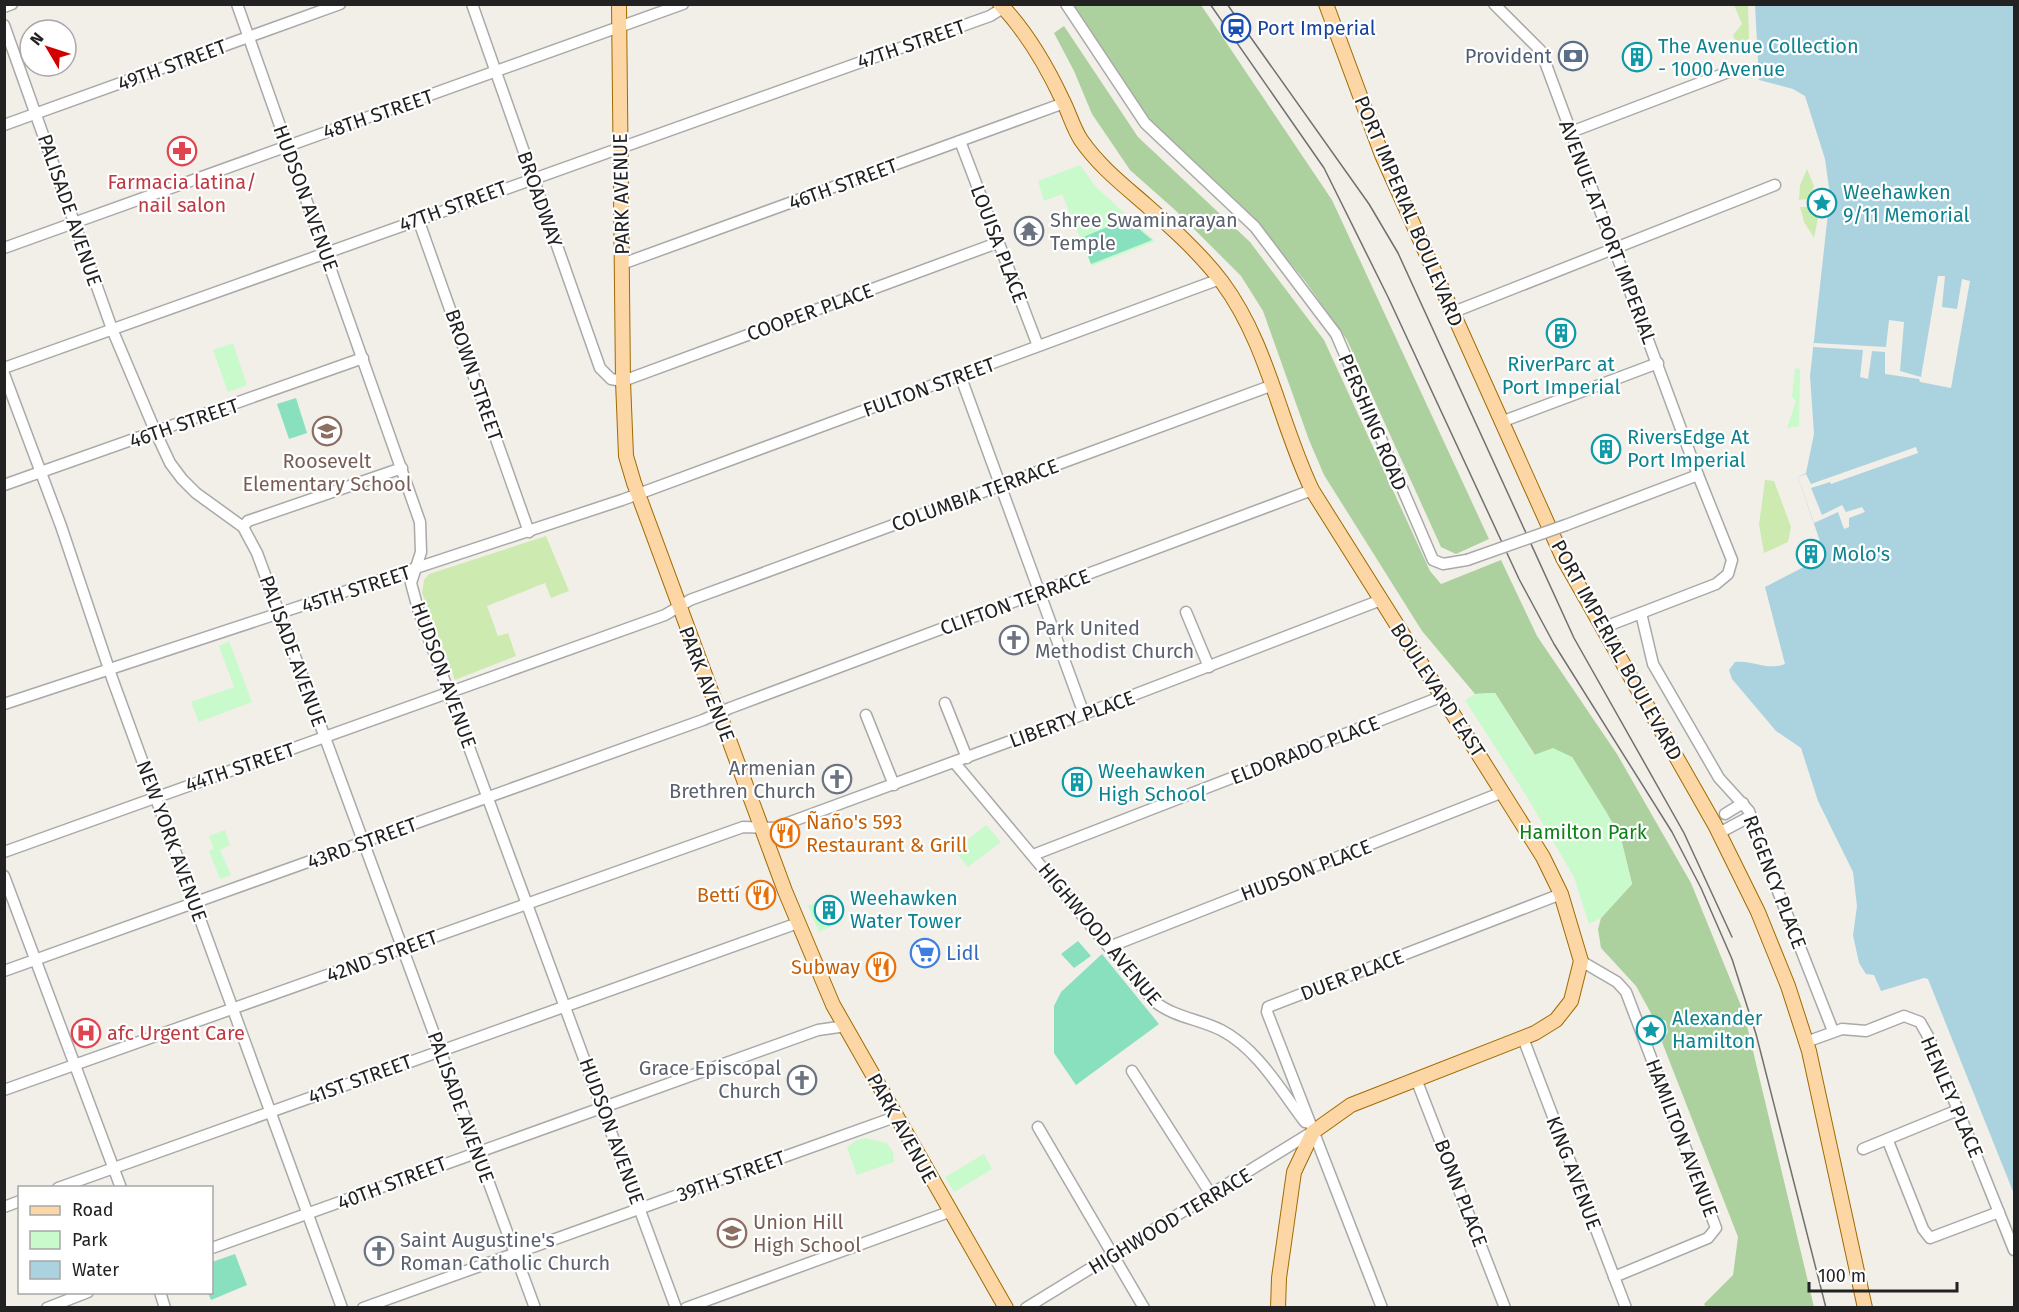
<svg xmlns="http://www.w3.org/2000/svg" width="2019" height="1312" font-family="'Fira Sans',sans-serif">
<rect width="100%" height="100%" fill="#f2efe9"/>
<g fill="#cdebb0">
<polygon points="1734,5 1748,5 1749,38 1739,52 1733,35 1742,24"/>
<polygon points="1807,169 1814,186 1809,199 1799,200 1800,185"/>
<polygon points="1800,207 1810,207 1818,218 1814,238 1804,222"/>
<polygon points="1765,480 1774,481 1791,527 1788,542 1764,553 1759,525"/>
<polygon points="546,536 569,591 551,598 545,583 487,606 498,636 508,633 516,656 455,680 422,593 424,580 429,574"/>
</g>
<g fill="#add19e">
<polygon points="1074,5 1201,5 1332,200 1489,539 1456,554 1441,547 1347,340 1305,281 1252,216 1159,131 1135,100"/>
<polygon points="1064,26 1138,137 1250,242 1324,340 1430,571 1441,584 1501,560 1537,636 1617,754 1691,883 1744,1013 1814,1307 1706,1307 1704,1304 1733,1275 1738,1237 1662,1042 1668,1032 1666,1021 1653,1017 1636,986 1601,948 1598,929 1601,918 1632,884 1621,839 1572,757 1535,755 1495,693 1475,694 1422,631 1324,475 1309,440 1263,311 1241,276 1175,210 1130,170 1092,114 1074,71 1054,33"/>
</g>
<g fill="#c8facc">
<polygon points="1080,165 1096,187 1155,241 1092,266 1062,194 1044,201 1038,181"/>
<polygon points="233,343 247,385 228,392 213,350"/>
<polygon points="1795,368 1800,369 1799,426 1787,428 1796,401 1792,397"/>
<polygon points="229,641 252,702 199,722 191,702 234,687 219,646"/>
<polygon points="1495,693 1534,755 1553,748 1572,757 1607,813 1621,839 1632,884 1601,918 1589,924 1574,877 1527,797 1465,700 1475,694"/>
<polygon points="986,825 1001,842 968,867 954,850"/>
<polygon points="225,830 230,845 220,850 231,875 220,879 209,851 214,849 209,836"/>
<polygon points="831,896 833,899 818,905 825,921 840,916 842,921 819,932 808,906"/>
<polygon points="865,1138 887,1143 893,1152 894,1162 857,1175 847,1148 855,1141"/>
<polygon points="984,1154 992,1169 954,1192 945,1177"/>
</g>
<g fill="#88e0be">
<polygon points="1127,219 1152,240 1091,264 1081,238"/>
<polygon points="296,398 307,433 289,439 277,404"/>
<polygon points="1078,941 1091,956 1074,968 1061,954"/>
<polygon points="1102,954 1159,1024 1076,1085 1054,1053 1054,1006 1061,992"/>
<polygon points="235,1254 247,1285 211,1300 208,1293 212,1292 212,1262"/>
</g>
<path fill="#aad3df" d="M1755,5H2014V1194L1928,979L1924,978L1881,991L1874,975L1866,974L1859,963L1853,935L1857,906L1853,872L1818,801L1801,748L1776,731L1732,679L1729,670L1735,662C1753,660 1768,671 1785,664L1765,587L1825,556L1798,477L1806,473L1814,434L1810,376L1830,195L1825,159L1805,96L1793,89L1759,80Z"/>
<g fill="#f2efe9">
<polygon points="1938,276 1945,276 1942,307 1957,309 1962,279 1970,281 1951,388 1920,382 1919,379 1885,374 1885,352 1872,351 1868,379 1860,377 1863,350 1813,347 1814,343 1886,347 1889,320 1904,322 1900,371 1921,377"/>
<polygon points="1916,447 1918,453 1831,484 1830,482 1811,488 1822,515 1842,505 1846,512 1862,507 1865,512 1849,518 1849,527 1844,529 1838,512 1814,523 1798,477 1806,474 1811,484"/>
</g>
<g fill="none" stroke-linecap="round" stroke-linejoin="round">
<g stroke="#a9a9a9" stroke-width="13">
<g id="minor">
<polyline points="237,4 420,522 421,552 411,583 418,609 676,1308"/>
<polyline points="472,4 600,368 611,379 623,381 997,243"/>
<polyline points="1066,4 1145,123 1255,227 1336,334 1433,560 1443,564 1467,560"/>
<polyline points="1494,4 1541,51 1698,475 1732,560 1728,574 1716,584 1602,628"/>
<polyline points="4,7 12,4"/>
<polyline points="4,25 112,329 156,433 170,463 182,479 196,493 243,527 257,553 535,1308"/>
<polyline points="4,125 340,4"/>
<polyline points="1571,132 1731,71"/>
<polyline points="960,141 1038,346"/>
<polyline points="418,219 529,532"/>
<polyline points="4,248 683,4"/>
<polyline points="622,264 1064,103"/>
<polyline points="1451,313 1775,185"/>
<polyline points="4,368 990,16 1003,8"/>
<polyline points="4,374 61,526 112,678 342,1308"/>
<polyline points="960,375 1084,714"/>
<polyline points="1501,422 1658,363"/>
<polyline points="4,485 363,358"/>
<polyline points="1566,525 1698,475"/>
<polyline points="243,527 248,521 402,468"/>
<polyline points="1186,612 1209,667"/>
<polyline points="1641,613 1653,664 1719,778 1749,811 1757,838 1833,1031"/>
<polyline points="945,703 967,758"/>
<polyline points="4,704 622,500 1220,279"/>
<polyline points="866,715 894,785"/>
<path d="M954,762L1154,1001C1173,1017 1199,1019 1221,1030C1258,1049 1281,1091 1305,1122"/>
<polyline points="1725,814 1743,803"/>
<polyline points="1719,833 1751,816"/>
<polyline points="4,852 665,615 690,600 1273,385"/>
<polyline points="1033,855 1443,696"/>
<polyline points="4,876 121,1188"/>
<polyline points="1109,947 1503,792"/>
<polyline points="1581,961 1617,982 1626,992 1716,1228 1708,1238 1614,1277"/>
<polyline points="4,971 703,720 730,708 1312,490"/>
<polyline points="1523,1038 1626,1308"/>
<polyline points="1806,1042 1842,1029 1866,1031 1904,1016 1920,1022 1929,1038 2014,1250"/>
<polyline points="1132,1071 1212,1196"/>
<polyline points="1416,1079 1505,1308"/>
<polyline points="4,1090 743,827 774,828 1084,714 1381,600"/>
<polyline points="1038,1127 1144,1308"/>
<polyline points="1888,1141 1923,1229 1930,1238 1999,1212"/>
<polyline points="1863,1149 1958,1110"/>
<polyline points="58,1188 798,923"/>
<polyline points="4,1207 20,1201"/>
<polyline points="212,1248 818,1030 846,1026"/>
<polyline points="160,1292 165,1308"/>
<polyline points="47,1308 88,1292"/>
<polyline points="363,1308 895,1117"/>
<polyline points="686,1308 949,1212"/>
<polyline points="1026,1308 1312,1132"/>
<polyline points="1382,1308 1267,1012 1268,1007 1561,894"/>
</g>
</g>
<g stroke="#a06b00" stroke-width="16">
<g id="major">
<polyline points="619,4 623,381 626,456 634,483 785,891 833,1005 1006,1308"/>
<path d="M1000,4C1026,31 1046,65 1062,99C1069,112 1073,128 1081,140C1099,166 1122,184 1145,204C1171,227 1201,254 1222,282C1268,344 1279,421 1312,490L1543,857L1561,894L1581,961L1571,1001L1556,1020L1535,1033L1351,1105L1313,1132L1294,1172L1279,1278L1278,1308"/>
<polyline points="1326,4 1382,155 1563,558 1715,825 1758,912 1788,986 1809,1051 1865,1308"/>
</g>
</g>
<use href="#minor" stroke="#fff" stroke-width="10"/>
<use href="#major" stroke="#fcd6a4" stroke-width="14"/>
<g stroke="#707070" stroke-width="1.5">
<polyline points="1210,4 1324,168 1388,297 1519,579 1554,644 1672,832 1701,888 1732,959 1756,1034 1826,1308"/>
<polyline points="1227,4 1369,204 1398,253 1574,638 1684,833 1732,937"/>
</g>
<g stroke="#a9a9a9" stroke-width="13" stroke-linecap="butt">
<polyline id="minor-bridge" points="1467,560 1566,525"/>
</g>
<use href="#minor-bridge" stroke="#fff" stroke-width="10"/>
</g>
<defs>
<g id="station-ring" transform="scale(1.5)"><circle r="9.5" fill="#fff" stroke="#1a4fb4" stroke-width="1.5"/><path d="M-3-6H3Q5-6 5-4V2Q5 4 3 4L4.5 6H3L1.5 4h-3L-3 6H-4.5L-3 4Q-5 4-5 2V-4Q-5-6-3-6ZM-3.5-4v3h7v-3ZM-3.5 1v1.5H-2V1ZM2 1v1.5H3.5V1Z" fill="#1a4fb4"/></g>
<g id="bank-ring" transform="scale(1.5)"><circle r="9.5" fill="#fff" stroke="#5c6f8a" stroke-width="1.5"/><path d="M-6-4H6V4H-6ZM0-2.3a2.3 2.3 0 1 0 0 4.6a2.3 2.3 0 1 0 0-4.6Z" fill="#5c6f8a"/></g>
<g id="building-ring" transform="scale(1.5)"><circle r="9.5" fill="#fff" stroke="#0f9aa8" stroke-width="1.5"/><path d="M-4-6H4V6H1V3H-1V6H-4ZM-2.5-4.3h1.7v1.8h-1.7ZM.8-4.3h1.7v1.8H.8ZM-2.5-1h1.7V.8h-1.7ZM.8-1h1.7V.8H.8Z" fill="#0f9aa8"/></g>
<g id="pharmacy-ring" transform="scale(1.5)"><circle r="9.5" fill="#fff" stroke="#e0444e" stroke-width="1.5"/><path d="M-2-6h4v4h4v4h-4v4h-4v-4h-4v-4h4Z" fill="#e0444e"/></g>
<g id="sight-ring" transform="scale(1.5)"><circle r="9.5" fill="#fff" stroke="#0f9aa8" stroke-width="1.5"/><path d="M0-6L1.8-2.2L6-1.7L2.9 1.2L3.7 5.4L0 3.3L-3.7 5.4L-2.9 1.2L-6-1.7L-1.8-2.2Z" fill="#0f9aa8"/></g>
<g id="temple-ring" transform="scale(1.5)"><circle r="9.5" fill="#fff" stroke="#6b7280" stroke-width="1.5"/><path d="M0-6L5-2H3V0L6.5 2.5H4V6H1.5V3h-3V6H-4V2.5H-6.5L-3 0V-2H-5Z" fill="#6b7280"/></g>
<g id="school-ring" transform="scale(1.5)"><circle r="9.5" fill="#fff" stroke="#8d6e63" stroke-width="1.5"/><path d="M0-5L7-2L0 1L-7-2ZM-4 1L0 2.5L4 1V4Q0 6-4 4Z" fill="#8d6e63"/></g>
<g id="church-ring" transform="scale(1.5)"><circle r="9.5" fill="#fff" stroke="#6b7280" stroke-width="1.5"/><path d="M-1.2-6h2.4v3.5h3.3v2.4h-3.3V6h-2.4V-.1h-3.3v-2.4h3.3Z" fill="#6b7280"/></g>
<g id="restaurant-ring" transform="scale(1.5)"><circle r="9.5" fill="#fff" stroke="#e8710a" stroke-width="1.5"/><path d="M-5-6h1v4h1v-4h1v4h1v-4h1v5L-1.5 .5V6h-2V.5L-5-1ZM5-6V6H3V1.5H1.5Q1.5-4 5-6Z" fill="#e8710a"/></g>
<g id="supermarket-ring" transform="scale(1.5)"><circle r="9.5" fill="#fff" stroke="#3f7fe0" stroke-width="1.5"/><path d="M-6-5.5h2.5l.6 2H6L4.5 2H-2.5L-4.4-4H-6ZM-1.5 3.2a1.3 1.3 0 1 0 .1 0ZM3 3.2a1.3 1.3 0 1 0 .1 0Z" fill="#3f7fe0"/></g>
<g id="hospital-ring" transform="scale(1.5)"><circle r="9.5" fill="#fff" stroke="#e0444e" stroke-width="1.5"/><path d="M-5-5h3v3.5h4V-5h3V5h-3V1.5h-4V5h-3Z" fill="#e0444e"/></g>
</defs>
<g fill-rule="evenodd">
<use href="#station-ring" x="1236" y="28"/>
<use href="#bank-ring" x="1573" y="56"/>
<use href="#building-ring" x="1637" y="57"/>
<use href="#pharmacy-ring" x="182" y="151"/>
<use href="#sight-ring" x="1822" y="203"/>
<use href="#temple-ring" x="1029" y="231"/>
<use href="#building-ring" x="1561" y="333"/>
<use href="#school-ring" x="327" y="431"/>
<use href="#building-ring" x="1606" y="449"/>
<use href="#building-ring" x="1811" y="554"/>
<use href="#church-ring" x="1014" y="640"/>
<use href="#church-ring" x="837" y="779"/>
<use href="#building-ring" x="1077" y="782"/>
<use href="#restaurant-ring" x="785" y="833"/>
<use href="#restaurant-ring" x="761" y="895"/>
<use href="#building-ring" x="829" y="910"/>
<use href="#supermarket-ring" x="925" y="953"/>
<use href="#restaurant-ring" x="881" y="967"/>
<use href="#sight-ring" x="1651" y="1030"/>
<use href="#hospital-ring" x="86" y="1033"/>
<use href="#church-ring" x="802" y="1080"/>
<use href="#school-ring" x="732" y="1233"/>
<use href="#church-ring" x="379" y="1251"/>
</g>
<g text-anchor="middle" stroke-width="4.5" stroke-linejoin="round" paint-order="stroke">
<g font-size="20" fill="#164399" stroke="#fff" text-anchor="start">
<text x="1257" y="35">Port Imperial</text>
</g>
<g font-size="20" fill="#222" stroke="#fff">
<text transform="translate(911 44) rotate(-19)" y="7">47TH STREET</text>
<text transform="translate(172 65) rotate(-20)" y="7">49TH STREET</text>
<text transform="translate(378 114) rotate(-19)" y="7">48TH STREET</text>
<text transform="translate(843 184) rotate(-20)" y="7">46TH STREET</text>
<text transform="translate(621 194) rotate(-91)" y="7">PARK AVENUE</text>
<text transform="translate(306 198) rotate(70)" y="7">HUDSON AVENUE</text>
<text transform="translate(540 199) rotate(71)" y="7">BROADWAY</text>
<text transform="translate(453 206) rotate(-20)" y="7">47TH STREET</text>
<text transform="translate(70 210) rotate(71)" y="7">PALISADE AVENUE</text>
<text transform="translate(1409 211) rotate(67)" y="7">PORT IMPERIAL BOULEVARD</text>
<text transform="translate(1608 232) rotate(69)" y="7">AVENUE AT PORT IMPERIAL</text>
<text transform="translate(999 244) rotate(69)" y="7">LOUISA PLACE</text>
<text transform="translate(810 312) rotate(-20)" y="7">COOPER PLACE</text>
<text transform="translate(474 375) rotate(71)" y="7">BROWN STREET</text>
<text transform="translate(929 387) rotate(-20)" y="7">FULTON STREET</text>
<text transform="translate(1373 422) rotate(67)" y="7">PERSHING ROAD</text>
<text transform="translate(184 423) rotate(-19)" y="7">46TH STREET</text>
<text transform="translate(975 495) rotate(-20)" y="7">COLUMBIA TERRACE</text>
<text transform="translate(356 589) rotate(-18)" y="7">45TH STREET</text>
<text transform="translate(1015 602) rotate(-20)" y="7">CLIFTON TERRACE</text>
<text transform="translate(1617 650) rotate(61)" y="7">PORT IMPERIAL BOULEVARD</text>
<text transform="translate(293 651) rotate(70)" y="7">PALISADE AVENUE</text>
<text transform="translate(444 675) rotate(70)" y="7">HUDSON AVENUE</text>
<text transform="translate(707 684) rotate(69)" y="7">PARK AVENUE</text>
<text transform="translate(1438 690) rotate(57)" y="7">BOULEVARD EAST</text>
<text transform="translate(1072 719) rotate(-20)" y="7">LIBERTY PLACE</text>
<text transform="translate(1305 750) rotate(-21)" y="7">ELDORADO PLACE</text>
<text transform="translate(240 767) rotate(-19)" y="7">44TH STREET</text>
<text transform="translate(172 841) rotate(70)" y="7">NEW YORK AVENUE</text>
<text transform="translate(362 843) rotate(-20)" y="7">43RD STREET</text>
<text transform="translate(1306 870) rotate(-21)" y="7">HUDSON PLACE</text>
<text transform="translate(1775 882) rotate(69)" y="7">REGENCY PLACE</text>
<text transform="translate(1100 934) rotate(50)" y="7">HIGHWOOD AVENUE</text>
<text transform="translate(382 956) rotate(-20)" y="7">42ND STREET</text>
<text transform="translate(1352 975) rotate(-21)" y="7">DUER PLACE</text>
<text transform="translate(360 1079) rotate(-20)" y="7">41ST STREET</text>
<text transform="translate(1952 1097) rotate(67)" y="7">HENLEY PLACE</text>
<text transform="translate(461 1107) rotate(70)" y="7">PALISADE AVENUE</text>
<text transform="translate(902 1128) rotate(61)" y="7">PARK AVENUE</text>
<text transform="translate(612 1131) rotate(70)" y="7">HUDSON AVENUE</text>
<text transform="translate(1682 1138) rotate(69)" y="7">HAMILTON AVENUE</text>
<text transform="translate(1574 1173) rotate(69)" y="7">KING AVENUE</text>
<text transform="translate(731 1176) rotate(-20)" y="7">39TH STREET</text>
<text transform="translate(392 1183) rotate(-21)" y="7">40TH STREET</text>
<text transform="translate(1461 1193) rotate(69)" y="7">BONN PLACE</text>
<text transform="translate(1170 1221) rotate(-31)" y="7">HIGHWOOD TERRACE</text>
</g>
<g font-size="20" fill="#0d838f" stroke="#fff" text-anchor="start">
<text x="1658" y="53">The Avenue Collection<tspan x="1658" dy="23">- 1000 Avenue</tspan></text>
<text x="1843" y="199">Weehawken<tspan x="1843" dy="23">9/11 Memorial</tspan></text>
<text x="1561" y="371" text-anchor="middle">RiverParc at<tspan x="1561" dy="23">Port Imperial</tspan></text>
<text x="1627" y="444">RiversEdge At<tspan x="1627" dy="23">Port Imperial</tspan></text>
<text x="1832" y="561">Molo's</text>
<text x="1098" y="778">Weehawken<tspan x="1098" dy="23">High School</tspan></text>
<text x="850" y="905">Weehawken<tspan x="850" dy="23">Water Tower</tspan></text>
<text x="1672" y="1025">Alexander<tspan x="1672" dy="23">Hamilton</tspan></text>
</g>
<g font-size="20" fill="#4e5e75" stroke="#fff" text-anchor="end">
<text x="1552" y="63">Provident</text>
</g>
<g font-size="20" fill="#be3a42" stroke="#fff">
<text x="182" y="189">Farmacia latina/<tspan x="182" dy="23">nail salon</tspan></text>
<text x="107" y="1040" text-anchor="start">afc Urgent Care</text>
</g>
<g font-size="20" fill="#5b616d" stroke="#fff" text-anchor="start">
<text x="1050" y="227">Shree Swaminarayan<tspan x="1050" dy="23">Temple</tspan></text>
<text x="1035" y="635">Park United<tspan x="1035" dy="23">Methodist Church</tspan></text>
<text x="816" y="775" text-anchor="end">Armenian<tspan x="816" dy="23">Brethren Church</tspan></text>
<text x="781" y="1075" text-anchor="end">Grace Episcopal<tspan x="781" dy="23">Church</tspan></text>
<text x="400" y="1247">Saint Augustine's<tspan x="400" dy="23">Roman Catholic Church</tspan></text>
</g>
<g font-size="20" fill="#785e54" stroke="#fff">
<text x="327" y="468">Roosevelt<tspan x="327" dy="23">Elementary School</tspan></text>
<text x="753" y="1229" text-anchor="start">Union Hill<tspan x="753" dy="23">High School</tspan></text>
</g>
<g font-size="20" fill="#c56008" stroke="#fff" text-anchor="end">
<text x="806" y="829" text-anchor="start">Ñaño's 593<tspan x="806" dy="23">Restaurant &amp; Grill</tspan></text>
<text x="740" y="902">Bettí</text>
<text x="860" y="974">Subway</text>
</g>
<g font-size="20" fill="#0c8416" stroke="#fff">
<text x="1583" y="839">Hamilton Park</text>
</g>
<g font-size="20" fill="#366cbe" stroke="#fff" text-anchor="start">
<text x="946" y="960">Lidl</text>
</g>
</g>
<rect width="2019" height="1312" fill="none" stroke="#222222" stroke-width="12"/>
<rect x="18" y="1186" width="195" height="108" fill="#ffffff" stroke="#a7a7a7" stroke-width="1.5"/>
<rect x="30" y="1206" width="30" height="9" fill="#fcd6a4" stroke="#a7a7a7" stroke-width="1.5"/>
<text x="72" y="1216" font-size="18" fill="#222222">Road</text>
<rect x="30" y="1231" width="30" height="18" fill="#c8facc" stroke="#a7a7a7" stroke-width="1.5"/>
<text x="72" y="1246" font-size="18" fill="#222222">Park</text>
<rect x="30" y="1261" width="30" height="18" fill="#aad3df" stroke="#a7a7a7" stroke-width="1.5"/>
<text x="72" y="1276" font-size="18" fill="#222222">Water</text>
<g transform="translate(48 48) rotate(309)"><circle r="28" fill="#ffffff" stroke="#a7a7a7" stroke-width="1.5"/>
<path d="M0-4.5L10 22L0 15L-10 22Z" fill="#d40000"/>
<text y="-9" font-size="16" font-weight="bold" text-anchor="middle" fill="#222222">N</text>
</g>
<path d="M1809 1282v9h148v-9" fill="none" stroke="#222222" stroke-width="3"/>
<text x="1818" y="1282" font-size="18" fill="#222222" stroke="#ffffff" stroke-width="4.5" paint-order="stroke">100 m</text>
</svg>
